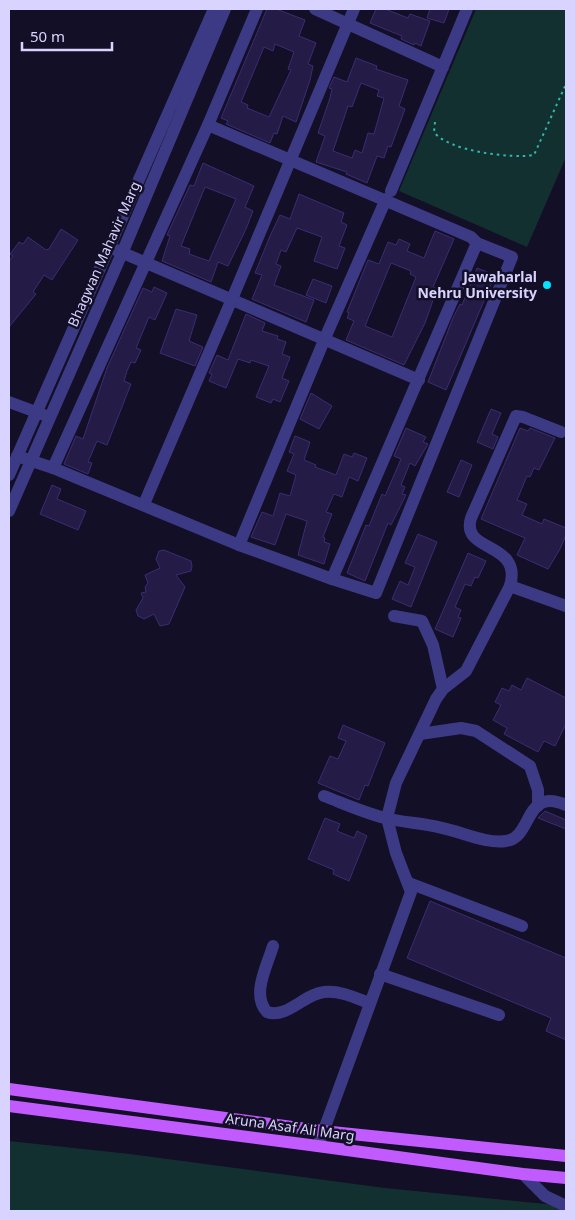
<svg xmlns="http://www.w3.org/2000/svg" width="575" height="1220" font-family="'Noto Sans',sans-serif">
<rect width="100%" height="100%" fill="#130f26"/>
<g fill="#12302f">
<polygon points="476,9 566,9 566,157 527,247 399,191"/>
<polygon points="9,1141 130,1154 385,1188 566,1206 566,1211 9,1211"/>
</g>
<g fill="#241b47" stroke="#3b2d73" fill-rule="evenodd">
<path d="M267,9H276L305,20L299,36L316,43L308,64L313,66L310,80L296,122L283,116L277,134L274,133L270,143L226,124L228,121L221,118ZM275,44L294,52L288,69L291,70L269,117L247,108L248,105L241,102L264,47L273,51Z"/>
<polygon points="376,9 385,9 408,18 410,14 430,21 421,46 415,43 414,45 401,39 402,36 370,23"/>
<polygon points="430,9 449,9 444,23 427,18"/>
<path d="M356,58L377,66L376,69L408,80L399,106L405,109L391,147L388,146L384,158L377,156L367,183L346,174L347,172L316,162L325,136L318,133L330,98L332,89L329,88L334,77L347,82ZM361,83L379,90L377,96L384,98L374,134L368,133L362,153L355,150L352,158L333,151L348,106L352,107Z"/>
<path d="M203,163L254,186L245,207L253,211L246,229L228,266L218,262L211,282L162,261L170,236L167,235L190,185L194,186ZM205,187L236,199L209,261L189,254L190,249L181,246Z"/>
<polygon points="299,194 344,213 341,222 347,225 339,246 345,248 337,269 314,261 322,237 297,228 286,252 281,250 276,264 281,266 274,285 314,300 306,322 252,299 262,275 255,273 270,236 280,215 290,219"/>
<polygon points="61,229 78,240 52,280 44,275 33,292 36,294 9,327 9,261 13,256 10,254 19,242 23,244 28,237 46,250 49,249"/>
<path d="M435,231L454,239L433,287L437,289L425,323L404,365L346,340L354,321L347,318L349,313L347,312L368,260L379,264L388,242L396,245L399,239L410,244L407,251L424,258ZM391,263L411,271L410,274L416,277L392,337L365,326Z"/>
<polygon points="477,268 495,275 446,390 428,382 453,318 460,304 462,305"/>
<polygon points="313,279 332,286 326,303 306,295"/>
<polygon points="154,287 167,293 155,320 149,317 136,348 141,350 135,363 131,362 127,371 124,381 131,384 107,445 97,441 88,462 92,463 88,474 64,464 76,436 83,439 107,368 143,288 152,292"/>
<polygon points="176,309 197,315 189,341 203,347 195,366 160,353"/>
<polygon points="246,314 265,323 262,331 278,336 277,339 286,342 282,354 290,357 282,378 289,381 280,402 273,399 271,403 256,397 269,366 251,360 250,363 238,359 226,388 209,381 212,374 209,373 217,355 228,360"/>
<polygon points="311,393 332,406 319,429 300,419"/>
<polygon points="491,409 501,413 492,434 498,437 493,449 477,442"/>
<polygon points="406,428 426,437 423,442 428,444 415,466 410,463 401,485 405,487 402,494 406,495 391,525 388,523 365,581 347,573 366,525 369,526 382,494 385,496 401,459 394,456"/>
<polygon points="520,428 528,431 530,428 555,438 539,470 534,468 530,477 527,476 517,500 527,504 522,515 542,524 544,519 566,528 566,535 560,549 548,569 517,555 525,538 481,519"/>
<polygon points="295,436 310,442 304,460 316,465 315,467 336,475 344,454 352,457 354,453 367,458 358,481 349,477 342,497 334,494 326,512 332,514 323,537 325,538 324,542 330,544 324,564 298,555 307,521 286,514 275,545 251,537 262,512 273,516 280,493 290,496 296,475 287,471 294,454 289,452"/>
<polygon points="461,460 472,465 459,497 447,492"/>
<polygon points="52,485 61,489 57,499 86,511 78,530 40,514"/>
<polygon points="418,534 437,542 411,607 392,599 400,581 408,585 415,567 405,563"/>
<polygon points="164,550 191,561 192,566 191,571 176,575 185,587 169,624 160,626 154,614 144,619 138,616 136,610 143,598 141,593 146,592 145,587 148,583 145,575 160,568 156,559 159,551"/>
<polygon points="468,553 486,561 478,578 475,577 471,586 465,584 455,607 461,610 458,617 461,618 453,637 435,629"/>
<polygon points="527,678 566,698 566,724 555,746 544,741 538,752 504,734 507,728 493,720 501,705 495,702 502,688 509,691 512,685 521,690"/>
<polygon points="343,725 385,743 368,786 365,785 359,800 318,783 330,756 338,759 346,741 338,738"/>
<polygon points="545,811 566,820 566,829 538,818"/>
<polygon points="325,818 340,824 337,831 354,838 357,831 367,836 349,881 333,874 334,870 308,859"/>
<polygon points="430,901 566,958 566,1040 546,1031 551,1018 407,958"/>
</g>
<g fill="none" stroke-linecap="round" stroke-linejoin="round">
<path stroke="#2fb8b0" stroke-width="2" stroke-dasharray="2.5 4" stroke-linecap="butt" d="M435,122L434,132C448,151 511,159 534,155L566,84"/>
<g stroke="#3d3a85" stroke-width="12">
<polyline points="315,9 443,67"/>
<polyline points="391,191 467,9"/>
<polyline points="116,250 419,380"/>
<polyline points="9,402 44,415"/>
<polyline points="17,456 53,468 239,545 332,579 376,593 512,257 477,243 471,237 208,125"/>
<polyline points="53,468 208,125 257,9"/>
<polyline points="9,475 214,9"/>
<polyline points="144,504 232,299 354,9"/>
<polyline points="9,511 123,251 225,9"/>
<polyline points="239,545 325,338 386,199"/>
<polyline points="332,579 477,243"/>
<path d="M510,586C523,541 460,553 471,518L516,416L523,417L561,432"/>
<polyline points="394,616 422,621 433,645 443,689"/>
<polyline points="420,734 461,728 476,731 530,766 538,790 538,806"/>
<path d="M324,796C345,804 367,814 389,819C407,823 425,823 442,828C462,832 486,844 506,841C533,838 524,786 566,805"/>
<polyline points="409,883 522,926"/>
<path d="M273,946C267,966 251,995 267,1012C287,1019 304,994 324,992C339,990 356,998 369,1003"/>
<polyline points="380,974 499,1015"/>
<polyline points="318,1146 411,892 396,853 387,818 396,783 436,699 443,689 466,671 510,586 566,606"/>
<polyline points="523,1174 545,1196 566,1206"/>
</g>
<g stroke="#c25bff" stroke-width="12">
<polyline points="9,1089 322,1131 566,1156"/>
<polyline points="9,1106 310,1145 523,1174 566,1178"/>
</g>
</g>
<circle fill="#00e5ff" stroke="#130f26" stroke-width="2" cx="547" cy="285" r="5"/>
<g text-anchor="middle" stroke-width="5" stroke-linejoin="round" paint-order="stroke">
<g font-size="14" fill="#d9d4ff" stroke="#130f26">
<text transform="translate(104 254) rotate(-66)" y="5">Bhagwan Mahavir Marg</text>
<text transform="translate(290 1127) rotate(8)" y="5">Aruna Asaf Ali Marg</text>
</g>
<g font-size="14" font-weight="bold" fill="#d9d4ff" stroke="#130f26" text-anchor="end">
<text x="537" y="282">Jawaharlal<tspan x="537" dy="16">Nehru University</tspan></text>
</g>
</g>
<rect width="575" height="1220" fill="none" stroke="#d9d4ff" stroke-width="20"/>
<path d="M22 42v8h90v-8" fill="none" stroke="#d9d4ff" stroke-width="2.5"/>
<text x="30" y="42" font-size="15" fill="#d9d4ff" stroke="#130f26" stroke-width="4" paint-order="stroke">50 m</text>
</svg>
